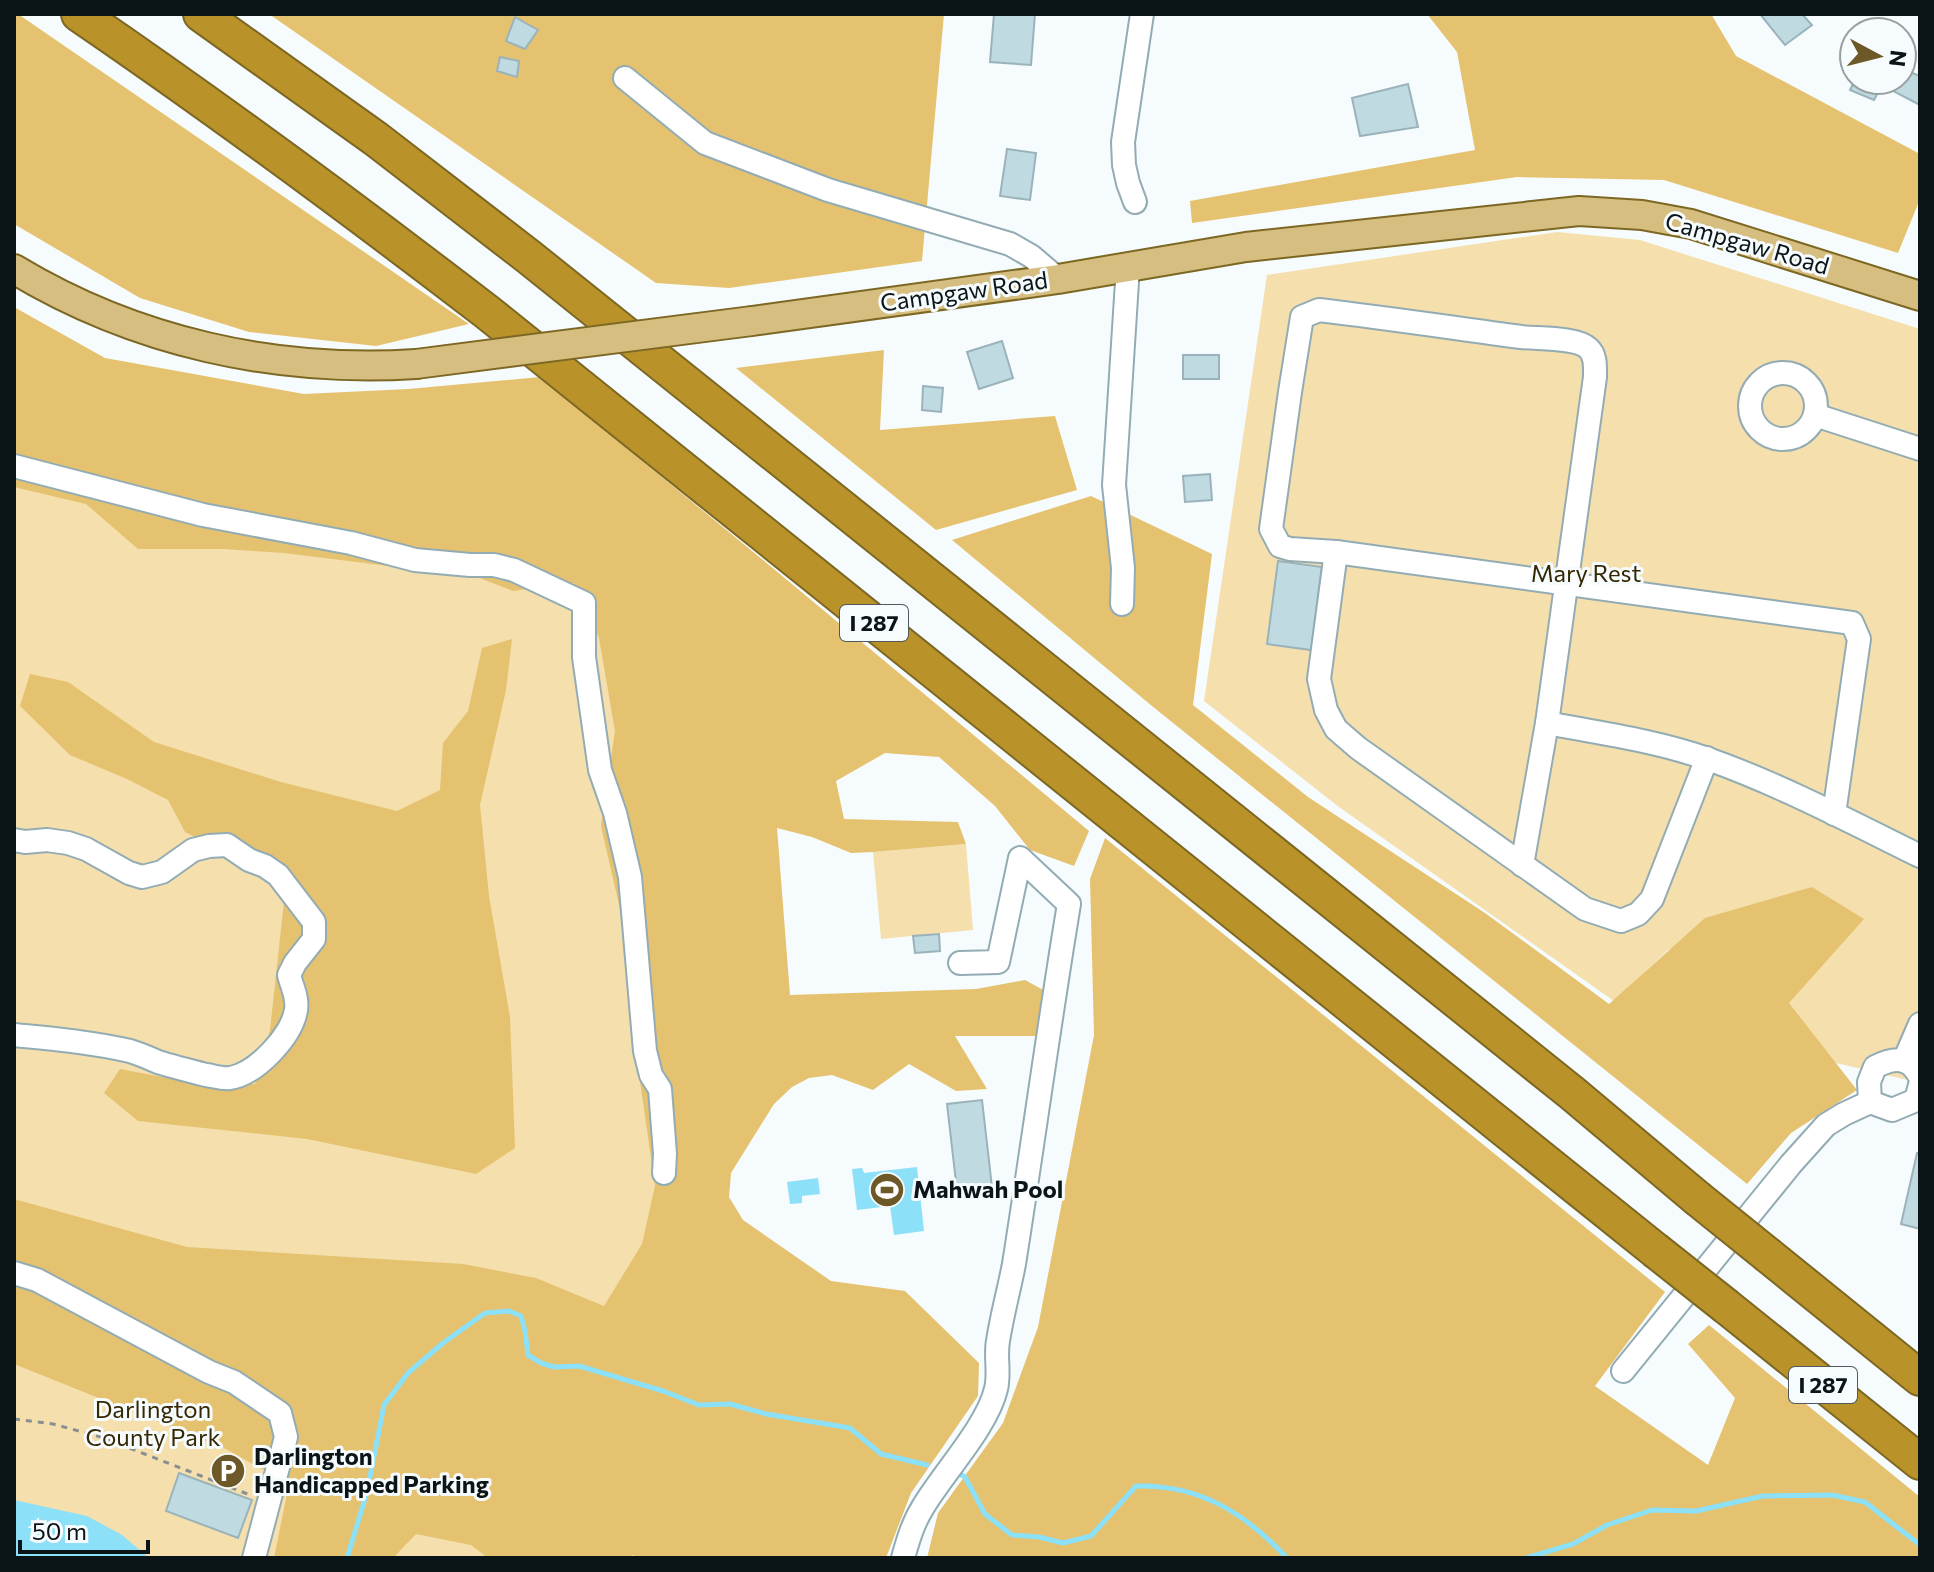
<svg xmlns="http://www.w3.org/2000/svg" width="1934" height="1572" font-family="Commissioner,sans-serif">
<rect width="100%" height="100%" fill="#f6fbfd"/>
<g fill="#f4dfad">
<polygon points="1557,232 1640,240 1920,329 1920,1083 1786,1051 1669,949 1614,1001 1339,807 1204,701 1267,275"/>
<polygon points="14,440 571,570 611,603 679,1317 563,1558 14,1558"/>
<polygon points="966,844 973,930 881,939 873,852"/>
</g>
<g fill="#e5c26f">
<polygon points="14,14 18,14 469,324 376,346 249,332 140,298 14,224"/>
<polygon points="269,14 944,14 922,261 729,288 656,283"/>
<polygon points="1427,14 1711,14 1736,56 1920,154 1920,199 1898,253 1664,180 1517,177 1192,223 1190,201 1475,150 1457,52"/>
<polygon points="14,307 105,358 304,394 408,389 540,377 763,560 1089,831 1074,866 1030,850 995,806 939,757 885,753 836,781 844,819 958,822 966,844 873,852 851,853 812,837 777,828 790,995 976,989 1025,980 1047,992 1042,1036 955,1036 987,1089 956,1091 909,1064 873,1090 832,1075 809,1078 792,1087 774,1104 731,1173 729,1197 743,1220 831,1281 905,1291 979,1363 978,1396 911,1493 886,1558 635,1558 633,1555 629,1558 488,1558 471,1545 416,1534 393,1558 274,1558 289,1484 226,1449 14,1364 14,1199 187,1247 463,1264 536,1278 604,1306 642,1244 655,1186 633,1032 625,931 601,826 615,731 599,638 574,583 513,591 477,577 284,553 224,549 138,549 86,504 14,487"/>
<polygon points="884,350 880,430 1055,416 1077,490 936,530 736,368"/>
<polygon points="1091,496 1212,554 1193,705 1308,797 1485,913 1609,1004 1705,918 1812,887 1864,919 1789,1003 1857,1090 1791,1133 1747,1184 1152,706 952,540"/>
<polygon points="512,639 506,690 480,805 489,896 510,1017 515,1148 476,1174 307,1139 138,1121 104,1093 120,1069 194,1083 255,1084 270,1030 284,901 275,876 185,832 168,800 127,779 70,755 20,706 30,674 68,682 154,742 281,782 397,811 440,790 443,743 468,711 482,648"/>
<polygon points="1105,838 1665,1292 1595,1386 1708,1465 1735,1398 1688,1344 1709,1325 1920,1497 1920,1558 927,1558 938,1513 1003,1423 1038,1327 1094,1035 1090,879"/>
</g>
<g fill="#8ce0f8">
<polygon points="917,1167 924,1231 894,1235 890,1206 857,1210 852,1169 862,1168 864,1173"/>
<polygon points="818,1178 820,1194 802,1196 802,1203 790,1204 787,1182"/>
<polygon points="14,1500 87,1516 122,1535 149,1558 14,1558"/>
</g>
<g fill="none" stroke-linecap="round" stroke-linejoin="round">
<g stroke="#8ce0f8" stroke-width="5">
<path d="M961,1475L965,1477L985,1514L1012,1535L1039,1537L1063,1543L1091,1536L1136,1486C1199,1484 1245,1513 1287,1558"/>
<polyline points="347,1558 367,1492 384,1405 408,1373 443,1343 485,1313 509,1311 521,1316 525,1331 528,1355 541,1363 554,1367 579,1366 663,1391 699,1405 730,1404 766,1414 850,1428 881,1454 927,1465"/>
<polyline points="1526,1558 1573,1544 1607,1525 1652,1510 1696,1511 1763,1496 1832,1495 1865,1502 1920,1545"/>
</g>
</g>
<g fill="#c0dae2" stroke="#9ab3bb" stroke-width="2">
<polygon points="994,14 1035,14 1031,65 990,62"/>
<polygon points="1760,14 1802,14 1812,25 1785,45"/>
<polygon points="515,17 538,30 525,49 506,41"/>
<polygon points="500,57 519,61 517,77 497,71"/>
<polygon points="1902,69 1920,76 1920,105 1882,85 1874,100 1850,90 1855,80 1902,80"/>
<polygon points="1408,84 1418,127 1360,136 1352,98"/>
<polygon points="1007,149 1036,153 1030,200 1000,196"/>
<polygon points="1002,341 1013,378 979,389 967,352"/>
<rect x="1183" y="355" width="36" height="24"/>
<polygon points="923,386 943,388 941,412 922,410"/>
<polygon points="1210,474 1212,500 1185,502 1183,476"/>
<polygon points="1278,561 1322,567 1311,650 1267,644"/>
<polygon points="939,934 940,951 915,953 913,936"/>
<polygon points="982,1100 992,1187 957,1191 947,1104"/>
<polygon points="1917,1153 1920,1154 1920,1229 1901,1224"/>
<polygon points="179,1473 252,1500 238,1538 166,1511"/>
</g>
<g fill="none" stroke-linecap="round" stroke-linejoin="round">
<g stroke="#93acb4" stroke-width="26">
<g id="minor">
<polyline points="625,78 705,143 828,190 1010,244 1031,256 1058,279"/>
<polyline points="1135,202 1128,183 1124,165 1123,142 1142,14"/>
<circle cx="1783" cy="406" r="33"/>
<polyline points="1815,415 1920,449"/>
<polyline points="14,466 203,515 351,543 415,560 470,565 494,565 514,570 584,603 584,657 600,770 615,813 630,877 645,1051 651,1075 660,1089 665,1154 664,1173"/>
<path d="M1336,552L1290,549L1280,546L1271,529L1290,392L1302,317L1319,310C1386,318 1454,328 1521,337C1538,339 1576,337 1588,348C1596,355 1595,366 1595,377L1547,723L1522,865"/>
<polyline points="1122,604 1123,568 1114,485 1128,266"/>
<path d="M1547,723C1600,733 1657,741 1708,759C1781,785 1851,822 1920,856"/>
<polyline points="1707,758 1652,899 1638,914 1621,921 1585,909 1358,748 1336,729 1326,710 1319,679 1336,552 1852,623 1859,639 1834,814"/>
<path d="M14,840L25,842L47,840L68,843L86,849L129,873L142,877L162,872L193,850L209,846L227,845L249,860L265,866L278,875L314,922V939L295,963L289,975C292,987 298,997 296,1010C292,1036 256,1074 230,1078C222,1079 214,1076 206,1075C190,1071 174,1067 158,1062C149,1058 140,1054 130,1051C91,1042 53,1039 14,1035"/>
<polyline points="1904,1061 1920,1024"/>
<path d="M1870,1102L1869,1082L1875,1067C1894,1057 1910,1056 1920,1077"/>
<polyline points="14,1273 37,1280 209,1372 234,1382 280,1413 286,1437 254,1558"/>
<polyline points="1623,1371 1791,1164 1826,1125 1844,1114 1870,1102 1892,1110 1916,1100 1920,1085"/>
<path d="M903,1558C908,1540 913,1523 923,1507C943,1473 987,1427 996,1389C1000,1373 995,1357 998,1341C1002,1315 1009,1290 1014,1264C1033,1144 1049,1024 1069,904L1020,858L998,962L960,963"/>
</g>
</g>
<g stroke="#7c6723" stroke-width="32">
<g id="major">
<path d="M14,269C135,342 275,373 416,364"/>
<polyline points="752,321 1058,279 1246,247 1579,211 1642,215 1691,224 1920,296"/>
</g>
</g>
<g stroke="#7c6723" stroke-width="38">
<g id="highway">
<path d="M79,14C218,109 353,209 487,312L1655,1250"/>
<polyline points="201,14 376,139 529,257 1572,1093 1697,1198"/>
<polyline points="1769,1256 1920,1378"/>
<polyline points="1727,1307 1920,1462"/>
</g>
</g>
<polyline stroke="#888f92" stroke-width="3" stroke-dasharray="6 6" stroke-linecap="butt" points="14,1419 53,1424 101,1437 250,1495"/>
<use href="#minor" stroke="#fff" stroke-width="22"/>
<use href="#major" stroke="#d5be7f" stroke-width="28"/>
<use href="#highway" stroke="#b9932a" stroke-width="34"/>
<g stroke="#7c6723" stroke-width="32" stroke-linecap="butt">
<polyline id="major-bridge" points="416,364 752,321"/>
</g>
<g stroke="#7c6723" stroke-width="38" stroke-linecap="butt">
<g id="highway-bridge">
<polyline points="1697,1198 1769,1256"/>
<polyline points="1655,1250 1727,1307"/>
</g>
</g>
<use href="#major-bridge" stroke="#d5be7f" stroke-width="28"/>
<use href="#highway-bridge" stroke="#b9932a" stroke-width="34"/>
</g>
<defs>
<g id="stadium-disc" transform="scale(1.8)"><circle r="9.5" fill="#6d5928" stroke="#f6fbfd"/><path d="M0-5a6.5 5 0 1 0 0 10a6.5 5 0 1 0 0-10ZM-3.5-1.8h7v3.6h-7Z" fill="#fff"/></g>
<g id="parking-disc" transform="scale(1.8)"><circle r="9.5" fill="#6d5928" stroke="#f6fbfd"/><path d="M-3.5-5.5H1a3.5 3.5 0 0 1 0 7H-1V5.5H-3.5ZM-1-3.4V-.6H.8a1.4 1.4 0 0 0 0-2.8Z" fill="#fff"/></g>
</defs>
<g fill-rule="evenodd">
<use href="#stadium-disc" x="887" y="1190"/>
<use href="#parking-disc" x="228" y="1471"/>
</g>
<g text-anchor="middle" stroke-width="6" stroke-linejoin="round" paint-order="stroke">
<g fill="#f6fbfd" stroke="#52595c" stroke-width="2">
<rect x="840" y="605" width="68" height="36" rx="6"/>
<rect x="1789" y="1367" width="68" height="36" rx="6"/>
</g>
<g font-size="22" font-weight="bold" fill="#0b1417">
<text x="874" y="631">I 287</text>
<text x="1823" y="1393">I 287</text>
</g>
<g font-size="24" fill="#0b1417" stroke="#f6fbfd">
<text transform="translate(1747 244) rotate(16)" y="8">Campgaw Road</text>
<text transform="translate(964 292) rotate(-8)" y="8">Campgaw Road</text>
</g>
<g font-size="24" fill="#352702" stroke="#f6fbfd">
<text x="1586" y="582">Mary Rest</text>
<text x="153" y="1418">Darlington<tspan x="153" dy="28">County Park</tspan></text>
</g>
<g font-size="24" font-weight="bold" fill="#0b1417" stroke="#f6fbfd" text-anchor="start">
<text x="913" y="1198">Mahwah Pool</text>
<text x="254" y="1465">Darlington<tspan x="254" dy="28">Handicapped Parking</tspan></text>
</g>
</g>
<rect width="1934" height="1572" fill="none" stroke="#0b1417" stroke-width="32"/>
<g transform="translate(1878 56) rotate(97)"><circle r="38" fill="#f6fbfd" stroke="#989fa1" stroke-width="2"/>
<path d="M0-6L14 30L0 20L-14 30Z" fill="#6d5928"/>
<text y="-12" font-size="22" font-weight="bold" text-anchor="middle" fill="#0b1417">N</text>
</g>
<path d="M20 1540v12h128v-12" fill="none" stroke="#0b1417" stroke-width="4"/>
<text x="32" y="1540" font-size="24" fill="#0b1417" stroke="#f6fbfd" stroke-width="6" paint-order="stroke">50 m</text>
</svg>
